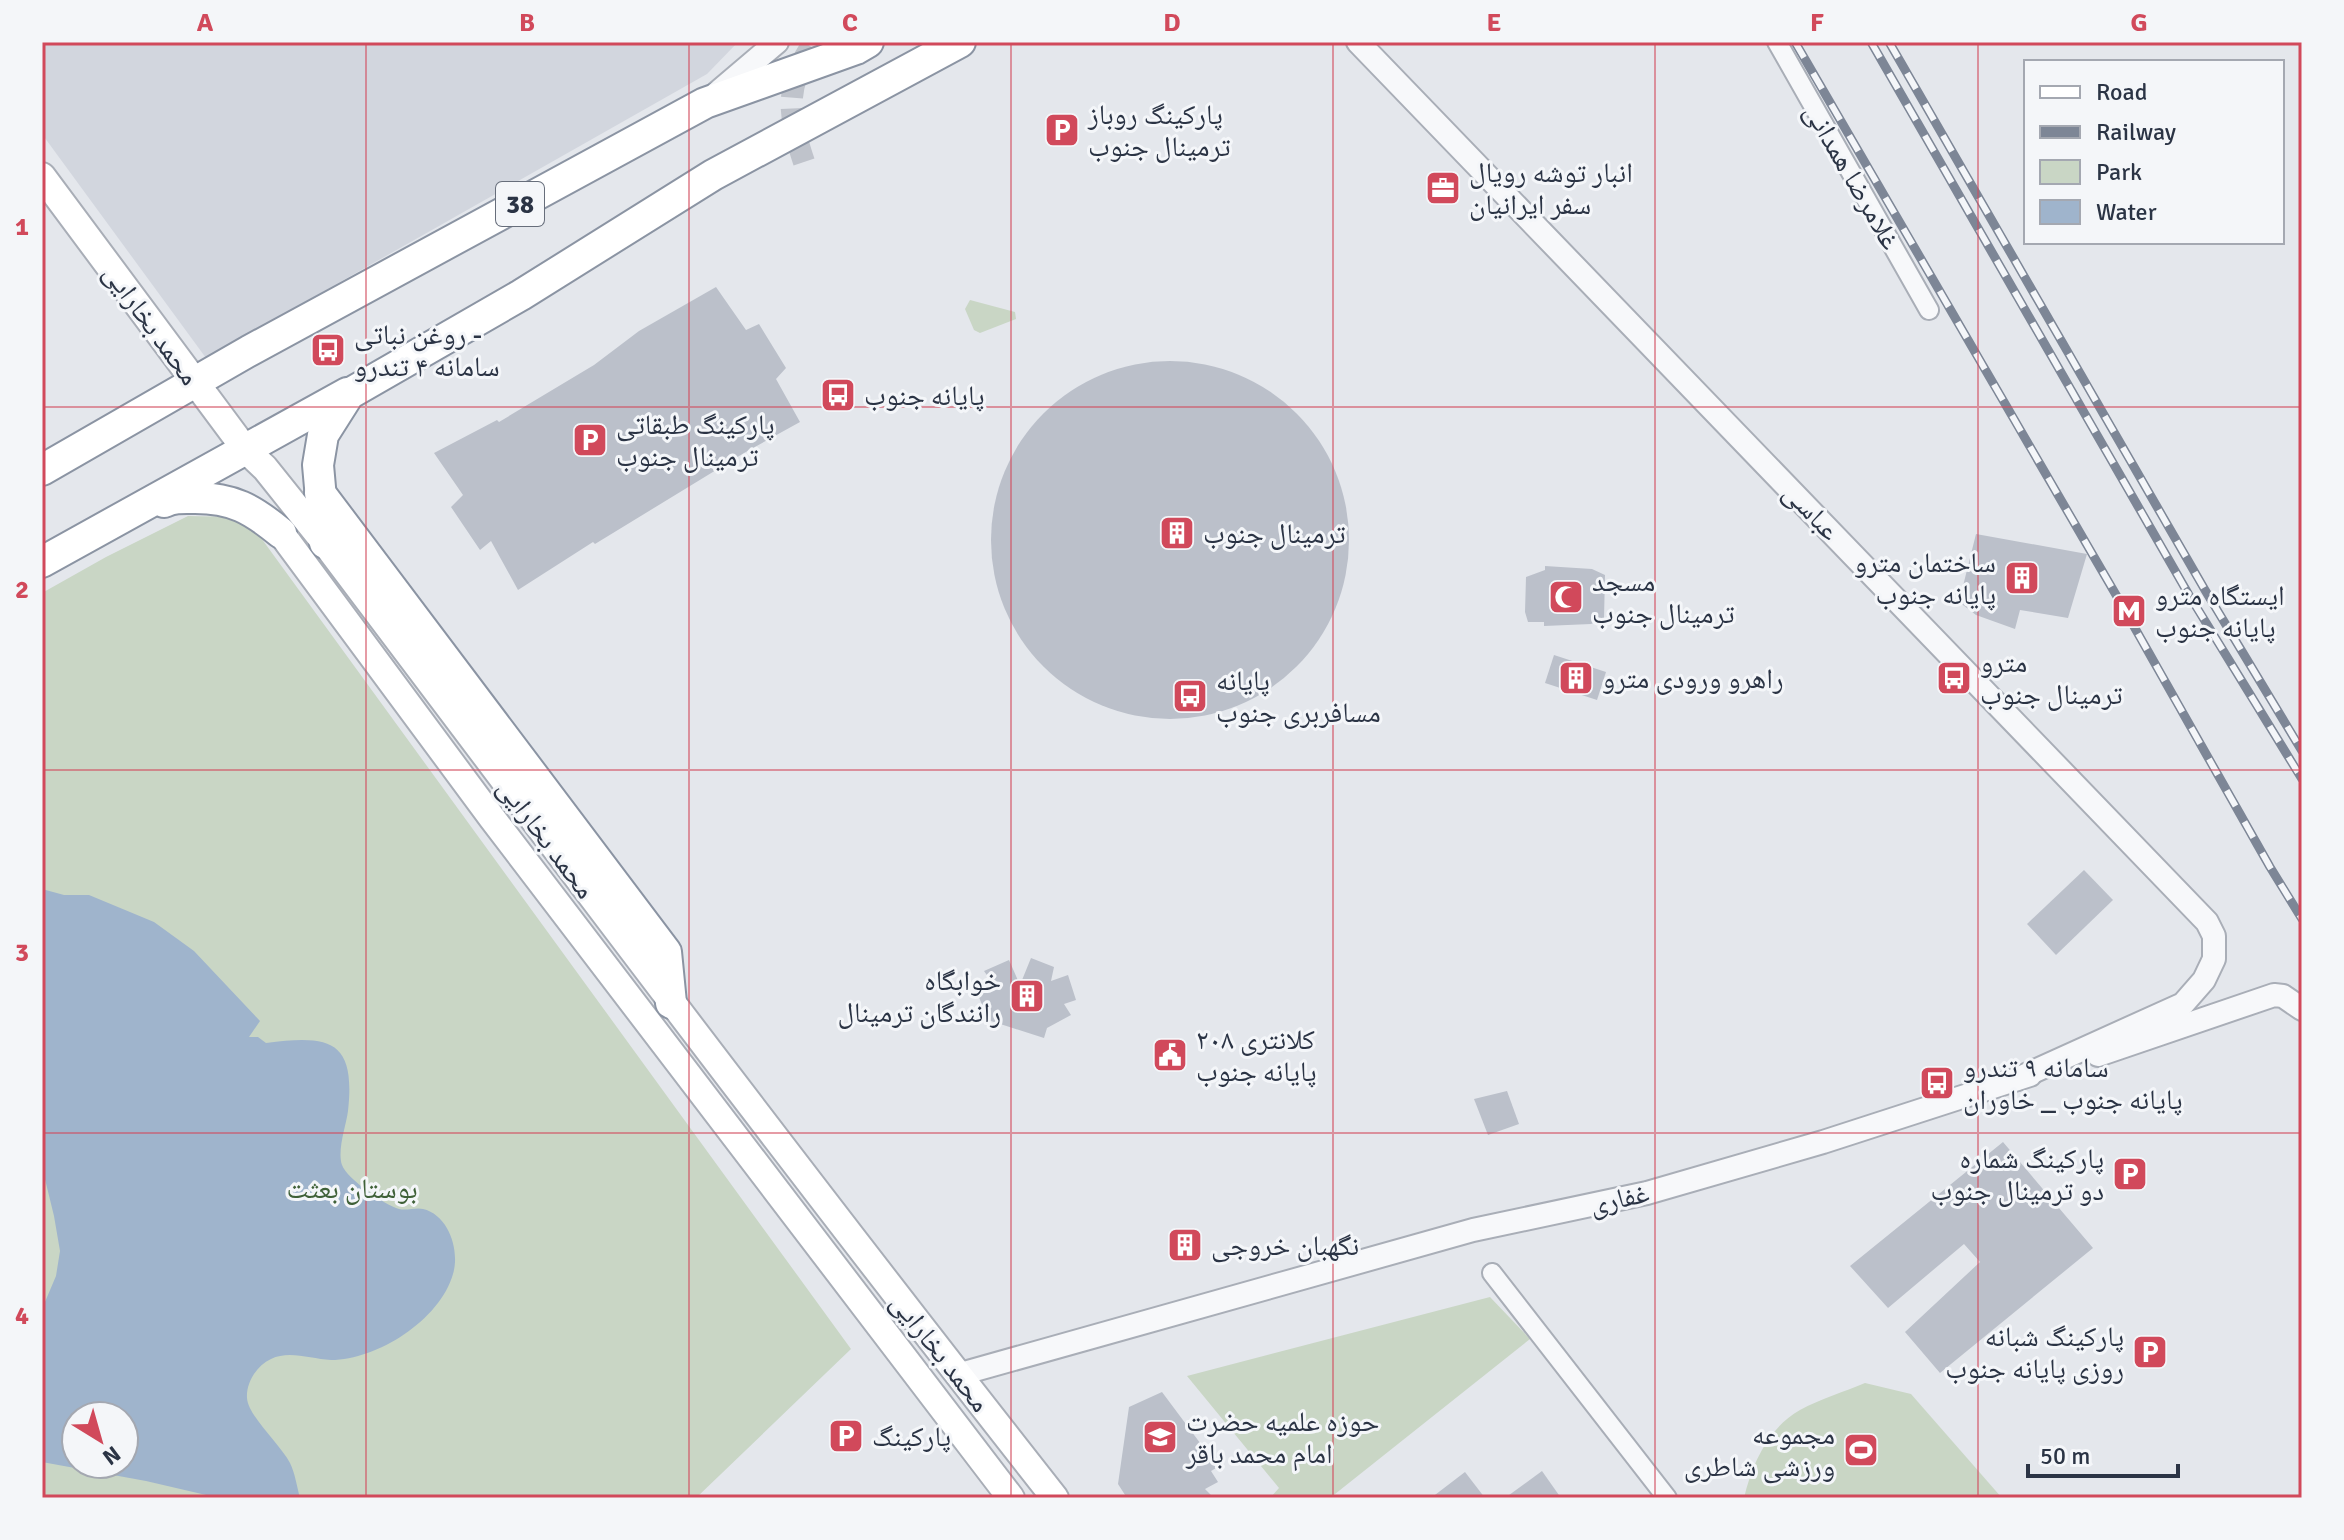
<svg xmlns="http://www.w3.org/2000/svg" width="2344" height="1540" font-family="Signika,'Noto Naskh Arabic',sans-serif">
<rect width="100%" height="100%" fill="#e4e7ec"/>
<polygon fill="#d2d6de" points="42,42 738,42 707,74 206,358 42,134"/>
<g fill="#c9d6c5" fill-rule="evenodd">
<polygon points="970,300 1015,312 1016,319 980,333 974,330 965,309"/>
<path d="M188,516L238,517L248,520L851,1349L696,1498H42V593L106,557ZM76,1416H124V1464H76Z"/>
<polygon points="1490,1297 1530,1339 1330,1498 1270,1498 1279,1488 1187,1376"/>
<path d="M1865,1383L1911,1394L2002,1498H1744C1752,1464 1768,1428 1800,1410C1820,1399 1844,1392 1865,1383Z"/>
</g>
<path fill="#9fb4cc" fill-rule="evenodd" d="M42,889L64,895H89L154,922L194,951L260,1021L249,1037H258L266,1043C329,1035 356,1039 348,1111C346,1126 337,1150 342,1165C347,1179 385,1205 399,1209C407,1211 416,1207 423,1209C449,1215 460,1251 453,1274C440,1320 377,1360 331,1360C311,1359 289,1350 271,1359C256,1366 246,1383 247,1398C248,1416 280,1444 290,1463C295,1473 297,1487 300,1498H219L146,1481L42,1462V1309L56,1276L60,1251L54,1216L42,1167ZM76,1416H124V1464H76Z"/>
<g fill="#bbc0ca">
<polygon points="716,287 746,330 759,324 786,368 776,379 800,422 744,453 595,544 593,542 518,590 491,541 480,550 451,507 463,495 434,453 497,420 499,422 594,365 639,331"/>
<circle cx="1170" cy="540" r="179"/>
<polygon points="1976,534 2087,554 2068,618 2020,610 2015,629 1976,615 1959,602"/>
<polygon points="1545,566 1592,569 1605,575 1604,619 1591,624 1544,626 1544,622 1528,622 1525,612 1526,577 1545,570"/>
<polygon points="1554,655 1606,672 1597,700 1545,683"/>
<polygon points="2084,870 2113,900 2056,955 2027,924"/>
<polygon points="1031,958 1054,967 1051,981 1068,975 1076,1000 1064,1004 1071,1015 1047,1028 1044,1038 988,1020 977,992 993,984 984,971 1009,960 1020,985"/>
<polygon points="1507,1091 1519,1124 1488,1135 1474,1099"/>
<polygon points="2003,1142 2093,1248 1940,1373 1905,1332 1980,1262 1964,1244 1888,1308 1850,1266"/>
<polygon points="1162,1392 1218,1467 1211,1471 1218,1482 1205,1489 1214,1498 1127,1498 1118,1484 1129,1407"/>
<polygon points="1542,1471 1561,1498 1505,1498"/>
<polygon points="1465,1472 1485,1498 1431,1498"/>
</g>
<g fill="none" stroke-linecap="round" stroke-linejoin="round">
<path stroke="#bfc3cb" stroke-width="22" stroke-dasharray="22 11" stroke-linecap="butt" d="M804,162C788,114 784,87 814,42"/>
<g stroke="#a9aeb7" stroke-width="22">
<g id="minor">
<polyline points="1777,42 1929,310"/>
<polyline points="1492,1273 1667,1498"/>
</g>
</g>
<g stroke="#a9aeb7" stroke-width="26">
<g id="tertiary">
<polyline points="1358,42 2207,922 2214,936 2214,959 2204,980 2183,1004 2017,1079"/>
<polyline points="717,93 777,42"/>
<polyline points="2098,1055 2274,995 2283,996 2302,1009"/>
<polyline points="957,1375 1473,1230 1647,1193 1823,1142 2030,1075"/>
</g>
</g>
<g stroke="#a9aeb7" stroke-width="30">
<g id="secondary">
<path d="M42,176L245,449L265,468L325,543C566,863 807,1183 1055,1498"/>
<polyline points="281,533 492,818 1011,1498"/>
</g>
</g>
<g stroke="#8b94a3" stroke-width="34">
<g id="trunk">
<polyline points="42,470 249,351 705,103 856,49 868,42"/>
<polyline points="320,493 666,952 671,1003"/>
<path d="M164,502C175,497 183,498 195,498C233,498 252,509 281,533"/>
<polyline points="325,543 318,465 323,435 349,394 521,295 713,175 960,42"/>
<polyline points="42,562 347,393"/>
</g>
</g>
<use href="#minor" stroke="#f7f8fa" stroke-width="18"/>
<use href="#tertiary" stroke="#f7f8fa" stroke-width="22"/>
<use href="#secondary" stroke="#fff" stroke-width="26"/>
<use href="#trunk" stroke="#fff" stroke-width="30"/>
<g stroke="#7d8696" stroke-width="9">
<g id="rail">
<polyline points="1795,42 2119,600 2270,867 2302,919"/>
<polyline points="1871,42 2189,595 2302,779"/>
<polyline points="1889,42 2205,590 2302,751"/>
</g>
</g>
<use href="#rail" stroke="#f4f6f9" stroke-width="6" stroke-dasharray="18" stroke-linecap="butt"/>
</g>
<path fill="none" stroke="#d1495b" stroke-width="2" stroke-opacity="0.55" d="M366,42V1498M689,42V1498M1011,42V1498M1333,42V1498M1655,42V1498M1978,42V1498M42,407H2302M42,770H2302M42,1133H2302"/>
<defs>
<g id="parking-square" transform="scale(1.8)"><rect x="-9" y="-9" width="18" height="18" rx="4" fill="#d1495b" stroke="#f4f6f9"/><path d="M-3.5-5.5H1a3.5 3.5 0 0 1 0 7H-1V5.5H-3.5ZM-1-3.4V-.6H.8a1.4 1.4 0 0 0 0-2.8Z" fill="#fff"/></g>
<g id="office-square" transform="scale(1.8)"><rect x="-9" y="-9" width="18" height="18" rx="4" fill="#d1495b" stroke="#f4f6f9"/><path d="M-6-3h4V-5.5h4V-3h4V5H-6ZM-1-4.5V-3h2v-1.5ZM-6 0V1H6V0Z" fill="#fff"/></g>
<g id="bus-square" transform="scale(1.8)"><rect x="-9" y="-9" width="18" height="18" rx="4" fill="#d1495b" stroke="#f4f6f9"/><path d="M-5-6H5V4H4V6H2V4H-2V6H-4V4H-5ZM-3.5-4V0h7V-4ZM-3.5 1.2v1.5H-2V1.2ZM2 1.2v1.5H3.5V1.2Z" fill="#fff"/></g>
<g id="building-square" transform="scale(1.8)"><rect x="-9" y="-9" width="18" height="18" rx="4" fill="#d1495b" stroke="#f4f6f9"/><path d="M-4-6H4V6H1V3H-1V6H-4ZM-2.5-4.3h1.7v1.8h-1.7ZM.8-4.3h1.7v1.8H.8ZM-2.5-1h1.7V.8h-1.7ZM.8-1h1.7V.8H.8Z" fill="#fff"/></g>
<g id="mosque-square" transform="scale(1.8)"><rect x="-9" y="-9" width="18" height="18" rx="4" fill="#d1495b" stroke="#f4f6f9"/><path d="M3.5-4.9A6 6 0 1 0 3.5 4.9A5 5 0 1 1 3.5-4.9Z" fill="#fff"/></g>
<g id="metro-square" transform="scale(1.8)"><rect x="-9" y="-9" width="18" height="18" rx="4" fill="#d1495b" stroke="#f4f6f9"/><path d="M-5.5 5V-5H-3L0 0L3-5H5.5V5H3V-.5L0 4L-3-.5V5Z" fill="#fff"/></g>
<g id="civic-square" transform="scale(1.8)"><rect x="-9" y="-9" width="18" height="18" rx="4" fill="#d1495b" stroke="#f4f6f9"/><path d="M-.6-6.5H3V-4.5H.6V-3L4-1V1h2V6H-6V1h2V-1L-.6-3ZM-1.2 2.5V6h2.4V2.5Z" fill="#fff"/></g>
<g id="university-square" transform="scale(1.8)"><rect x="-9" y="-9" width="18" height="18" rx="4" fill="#d1495b" stroke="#f4f6f9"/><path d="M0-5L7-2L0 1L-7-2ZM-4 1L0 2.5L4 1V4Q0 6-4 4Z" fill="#fff"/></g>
<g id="stadium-square" transform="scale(1.8)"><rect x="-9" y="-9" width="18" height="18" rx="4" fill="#d1495b" stroke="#f4f6f9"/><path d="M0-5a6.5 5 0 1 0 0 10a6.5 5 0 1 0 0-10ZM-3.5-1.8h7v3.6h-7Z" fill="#fff"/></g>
</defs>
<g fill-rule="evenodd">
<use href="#parking-square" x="1062" y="130"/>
<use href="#office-square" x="1443" y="188"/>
<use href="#bus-square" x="328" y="350"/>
<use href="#bus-square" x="838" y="395"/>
<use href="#parking-square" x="590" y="440"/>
<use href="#building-square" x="1177" y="533"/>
<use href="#building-square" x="2022" y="578"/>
<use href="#mosque-square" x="1566" y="597"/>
<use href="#metro-square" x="2129" y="611"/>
<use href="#building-square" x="1576" y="678"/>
<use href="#bus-square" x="1954" y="678"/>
<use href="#bus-square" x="1190" y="696"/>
<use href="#building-square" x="1027" y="996"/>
<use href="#civic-square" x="1170" y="1055"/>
<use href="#bus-square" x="1937" y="1083"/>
<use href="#parking-square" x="2130" y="1174"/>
<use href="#building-square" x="1185" y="1245"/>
<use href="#parking-square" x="2150" y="1352"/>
<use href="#parking-square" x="846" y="1436"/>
<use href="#university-square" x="1160" y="1437"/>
<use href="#stadium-square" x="1861" y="1450"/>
</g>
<g text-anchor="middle" stroke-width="6" stroke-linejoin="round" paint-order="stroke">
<rect fill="#f4f6f9" stroke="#676e7b" stroke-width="2" x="496" y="182" width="48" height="44" rx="6"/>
<g font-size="26" font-weight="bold" fill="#2b3445">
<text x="520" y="213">38</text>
</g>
<g font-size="28" fill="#2b3445" stroke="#f4f6f9" text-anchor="start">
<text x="1088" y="124">پارکینگ روباز<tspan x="1088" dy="32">ترمینال جنوب</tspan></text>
<text x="1469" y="182">انبار توشه رویال<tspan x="1469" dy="32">سفر ایرانیان</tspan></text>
<text x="354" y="344">روغن نباتی -<tspan x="354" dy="32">سامانه ۴ تندرو</tspan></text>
<text x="864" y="405">پایانه جنوب</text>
<text x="616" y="434">پارکینگ طبقاتی<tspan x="616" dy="32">ترمینال جنوب</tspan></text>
<text x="1203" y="543">ترمینال جنوب</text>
<text x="1996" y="572" text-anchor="end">ساختمان مترو<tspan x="1996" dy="32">پایانه جنوب</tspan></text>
<text x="1592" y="591">مسجد<tspan x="1592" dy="32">ترمینال جنوب</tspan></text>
<text x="2155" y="605">ایستگاه مترو<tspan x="2155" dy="32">پایانه جنوب</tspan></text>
<text x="1980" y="672">مترو<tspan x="1980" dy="32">ترمینال جنوب</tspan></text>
<text x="1602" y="688">راهرو ورودی مترو</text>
<text x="1216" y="690">پایانه<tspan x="1216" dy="32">مسافربری جنوب</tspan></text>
<text x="1001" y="990" text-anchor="end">خوابگاه<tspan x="1001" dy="32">رانندگان ترمینال</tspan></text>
<text x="1196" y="1049">کلانتری ۲۰۸<tspan x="1196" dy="32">پایانه جنوب</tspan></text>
<text x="1963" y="1077">سامانه ۹ تندرو<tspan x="1963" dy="32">پایانه جنوب _ خاوران</tspan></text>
<text x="2104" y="1168" text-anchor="end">پارکینگ شماره<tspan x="2104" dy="32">دو ترمینال جنوب</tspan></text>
<text x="1211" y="1255">نگهبان خروجی</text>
<text x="2124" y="1346" text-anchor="end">پارکینگ شبانه<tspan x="2124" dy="32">روزی پایانه جنوب</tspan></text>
<text x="1186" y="1431">حوزه علمیه حضرت<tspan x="1186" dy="32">امام محمد باقر</tspan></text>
<text x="1835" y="1444" text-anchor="end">مجموعه<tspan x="1835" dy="32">ورزشی شاطری</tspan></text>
<text x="872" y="1446">پارکینگ</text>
</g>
<g font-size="28" fill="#2b3445" stroke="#f4f6f9">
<text transform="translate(1853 176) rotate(60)" y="10">غلامرضا همدانی</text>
<text transform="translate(152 324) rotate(54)" y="10">محمد بخارایی</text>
<text transform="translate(1812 511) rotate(46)" y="10">عباسی</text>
<text transform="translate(547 838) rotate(53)" y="10">محمد بخارایی</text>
<text transform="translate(1619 1198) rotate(-13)" y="10">غفاری</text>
<text transform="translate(941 1352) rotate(52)" y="10">محمد بخارایی</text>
</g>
<g font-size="28" fill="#3f6138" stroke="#f4f6f9">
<text x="352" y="1198">بوستان بعثت</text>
</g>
</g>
<rect width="2344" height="1540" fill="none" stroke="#f4f6f9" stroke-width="88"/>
<rect x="2024" y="60" width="260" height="184" fill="#f4f6f9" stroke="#a4a8b1" stroke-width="2"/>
<rect x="2040" y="86" width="40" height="12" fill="#ffffff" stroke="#a4a8b1" stroke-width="2"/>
<text x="2096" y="100" font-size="24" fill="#2b3445">Road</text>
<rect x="2040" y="126" width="40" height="12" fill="#7d8696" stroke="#a4a8b1" stroke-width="2"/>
<text x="2096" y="140" font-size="24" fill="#2b3445">Railway</text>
<rect x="2040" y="160" width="40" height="24" fill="#c9d6c5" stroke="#a4a8b1" stroke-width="2"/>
<text x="2096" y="180" font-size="24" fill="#2b3445">Park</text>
<rect x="2040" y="200" width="40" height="24" fill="#9fb4cc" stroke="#a4a8b1" stroke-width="2"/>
<text x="2096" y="220" font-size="24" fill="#2b3445">Water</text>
<g transform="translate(100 1440) rotate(143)"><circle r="38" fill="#f4f6f9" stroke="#a4a8b1" stroke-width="2"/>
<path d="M0-6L14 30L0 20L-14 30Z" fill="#d1495b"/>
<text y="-12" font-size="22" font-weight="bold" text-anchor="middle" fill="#2b3445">N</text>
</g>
<path d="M2028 1464v12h150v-12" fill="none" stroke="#2b3445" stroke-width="4"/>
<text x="2040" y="1464" font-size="24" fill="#2b3445" stroke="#f4f6f9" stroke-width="6" paint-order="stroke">50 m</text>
<rect x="44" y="44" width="2256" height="1452" fill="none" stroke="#d1495b" stroke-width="3"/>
<g font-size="26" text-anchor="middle" font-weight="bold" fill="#d1495b">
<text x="205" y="31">A</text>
<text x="527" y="31">B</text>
<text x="850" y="31">C</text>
<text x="1172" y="31">D</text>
<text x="1494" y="31">E</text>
<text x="1817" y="31">F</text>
<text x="2139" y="31">G</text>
<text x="22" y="235">1</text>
<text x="22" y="598">2</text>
<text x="22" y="961">3</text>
<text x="22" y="1324">4</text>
</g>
</svg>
